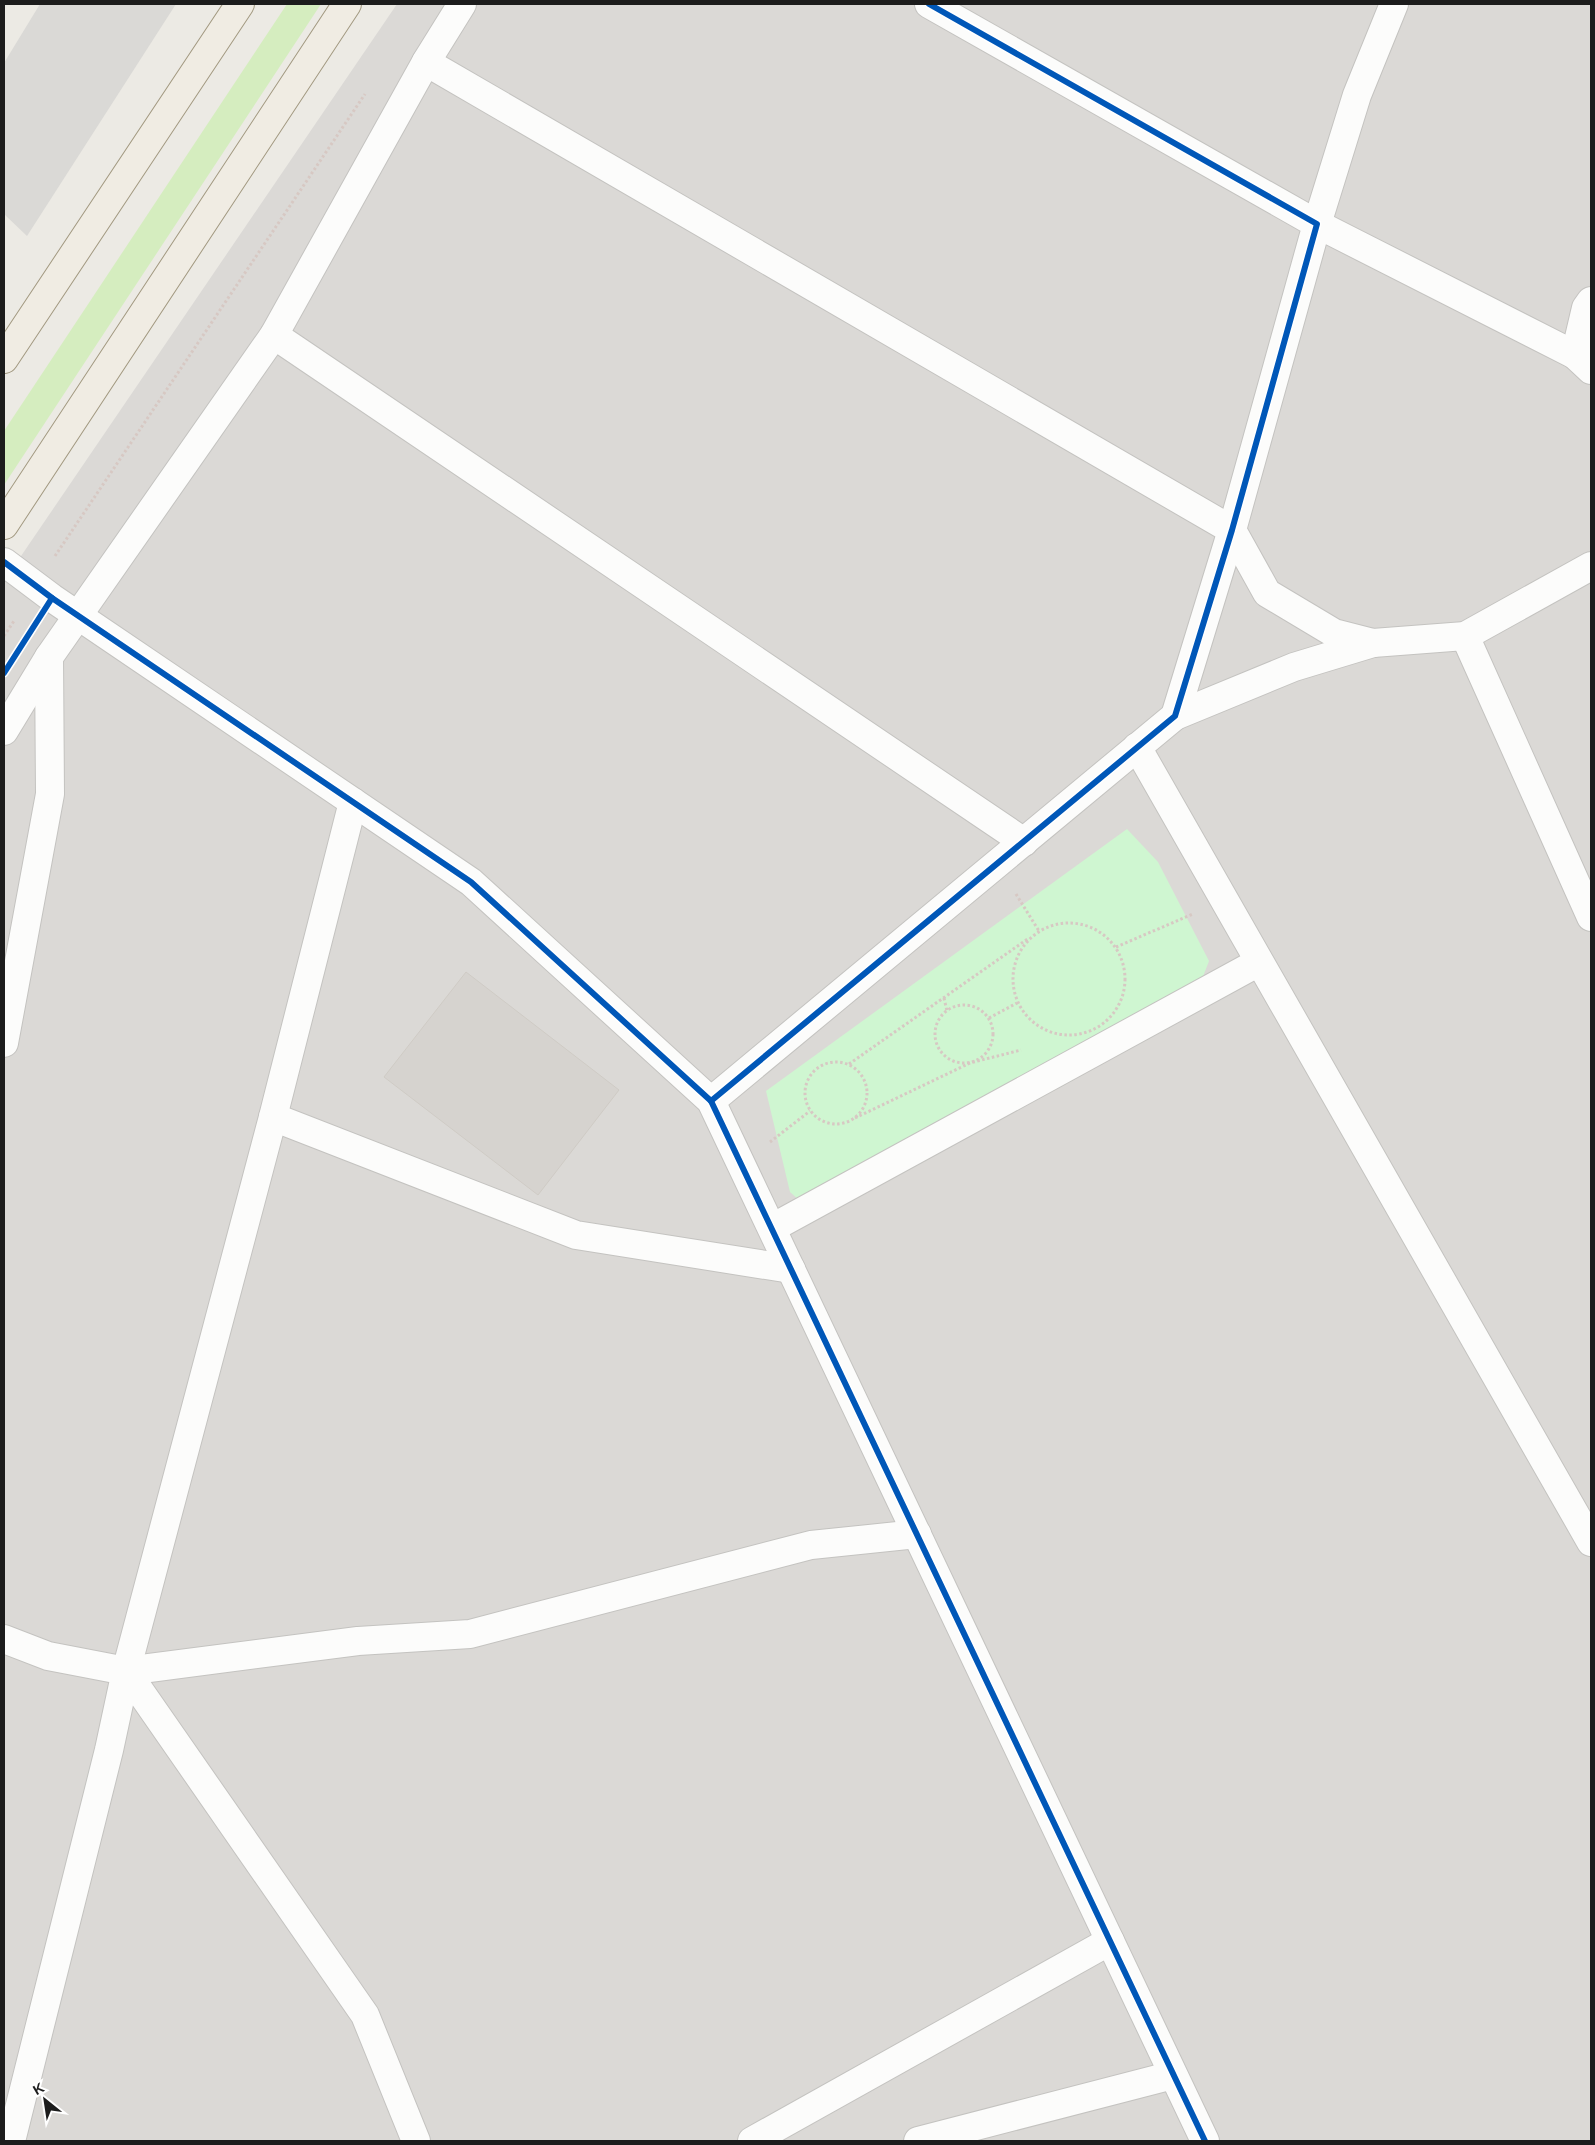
<svg xmlns="http://www.w3.org/2000/svg" width="1595" height="2145" font-family="Arial,sans-serif">
<rect width="100%" height="100%" fill="#eceae4"/>
<polygon fill="#dbd9d6" points="397,4 1591,4 1591,2141 4,2141 4,581"/>
<polygon fill="#d5edbf" points="287,4 321,4 4,485 4,431"/>
<polygon fill="#cff6d1" points="1127,829 1158,862 1209,961 1199,987 809,1209 790,1192 766,1091"/>
<polygon fill="#dad9d6" points="40,4 176,4 27,236 4,214 4,63"/>
<polygon fill="#d6d3cf" stroke="#cfcbc5" points="466,972 619,1090 538,1195 384,1077"/>
<g fill="none" stroke-linecap="round" stroke-linejoin="round">
<g stroke="#c4c3c0" stroke-width="30">
<g id="minor">
<polyline points="1394,4 1357,95 1317,224 1575,355"/>
<polyline points="426,62 1232,530 1267,593 1334,633 1373,643 1465,636 1591,566"/>
<polyline points="1591,301 1586,308 1575,355 1591,370"/>
<polyline points="274,335 1024,842"/>
<polyline points="4,562 52,598 471,882 711,1101 1205,2141"/>
<polyline points="1465,636 1591,917"/>
<polyline points="1175,716 1294,667 1373,643"/>
<polyline points="4,731 49,657 274,335 426,62 462,4"/>
<polyline points="1137,747 1591,1542"/>
<polyline points="4,1043 50,794 49,657"/>
<polyline points="711,1101 1175,716 1232,530 1317,224 929,4"/>
<polyline points="273,1117 576,1235 791,1269"/>
<polyline points="772,1228 1259,962"/>
<polyline points="4,1639 48,1656 126,1671 358,1641 470,1634 811,1545 917,1534"/>
<polyline points="126,1671 365,2015 416,2141"/>
<polyline points="11,2141 109,1750 126,1671 273,1117 353,802"/>
<polyline points="752,2141 1110,1941"/>
<polyline points="918,2141 1173,2075"/>
</g>
</g>
<g stroke="#a29981" stroke-width="30">
<g id="major">
<polyline points="4,359 240,4"/>
<polyline points="4,525 347,4"/>
</g>
</g>
<g stroke="#d7c8c3" stroke-width="3" stroke-dasharray="2.5 2.5" stroke-linecap="butt">
<polyline points="55,556 365,94"/>
<polyline points="4,636 14,621"/>
<polyline points="1016,894 1039,931"/>
<circle cx="1069" cy="979" r="56"/>
<polyline points="1116,947 1193,914"/>
<polyline points="944,998 947,1011"/>
<circle cx="964" cy="1034" r="29"/>
<polyline points="989,1018 1017,1003"/>
<circle cx="836" cy="1093" r="31"/>
<polyline points="849,1064 1029,938"/>
<polyline points="855,1118 970,1063 1021,1050"/>
<polyline points="770,1142 810,1111"/>
</g>
<use href="#minor" stroke="#fcfcfb" stroke-width="28"/>
<use href="#major" stroke="#f0ece3" stroke-width="28"/>
<g stroke="#fff" stroke-width="9">
<g id="cycleway">
<polyline points="4,562 52,598 471,882 711,1101 1205,2141"/>
<polyline points="4,673 52,598"/>
<polyline points="711,1101 1175,716 1232,530 1317,224 929,4"/>
</g>
</g>
<use href="#cycleway" stroke="#0057b8" stroke-width="6"/>
</g>
<rect width="1595" height="2145" fill="none" stroke="#1c1c1c" stroke-width="10"/>
<g transform="translate(45 2100) rotate(330)" stroke="#ffffff" stroke-width="4" paint-order="stroke">
<path d="M0-4L9 19L0 12L-9 19Z" fill="#1c1c1c"/>
<text y="-8" font-size="14" font-weight="bold" text-anchor="middle" fill="#1c1c1c">K</text>
</g>
</svg>
